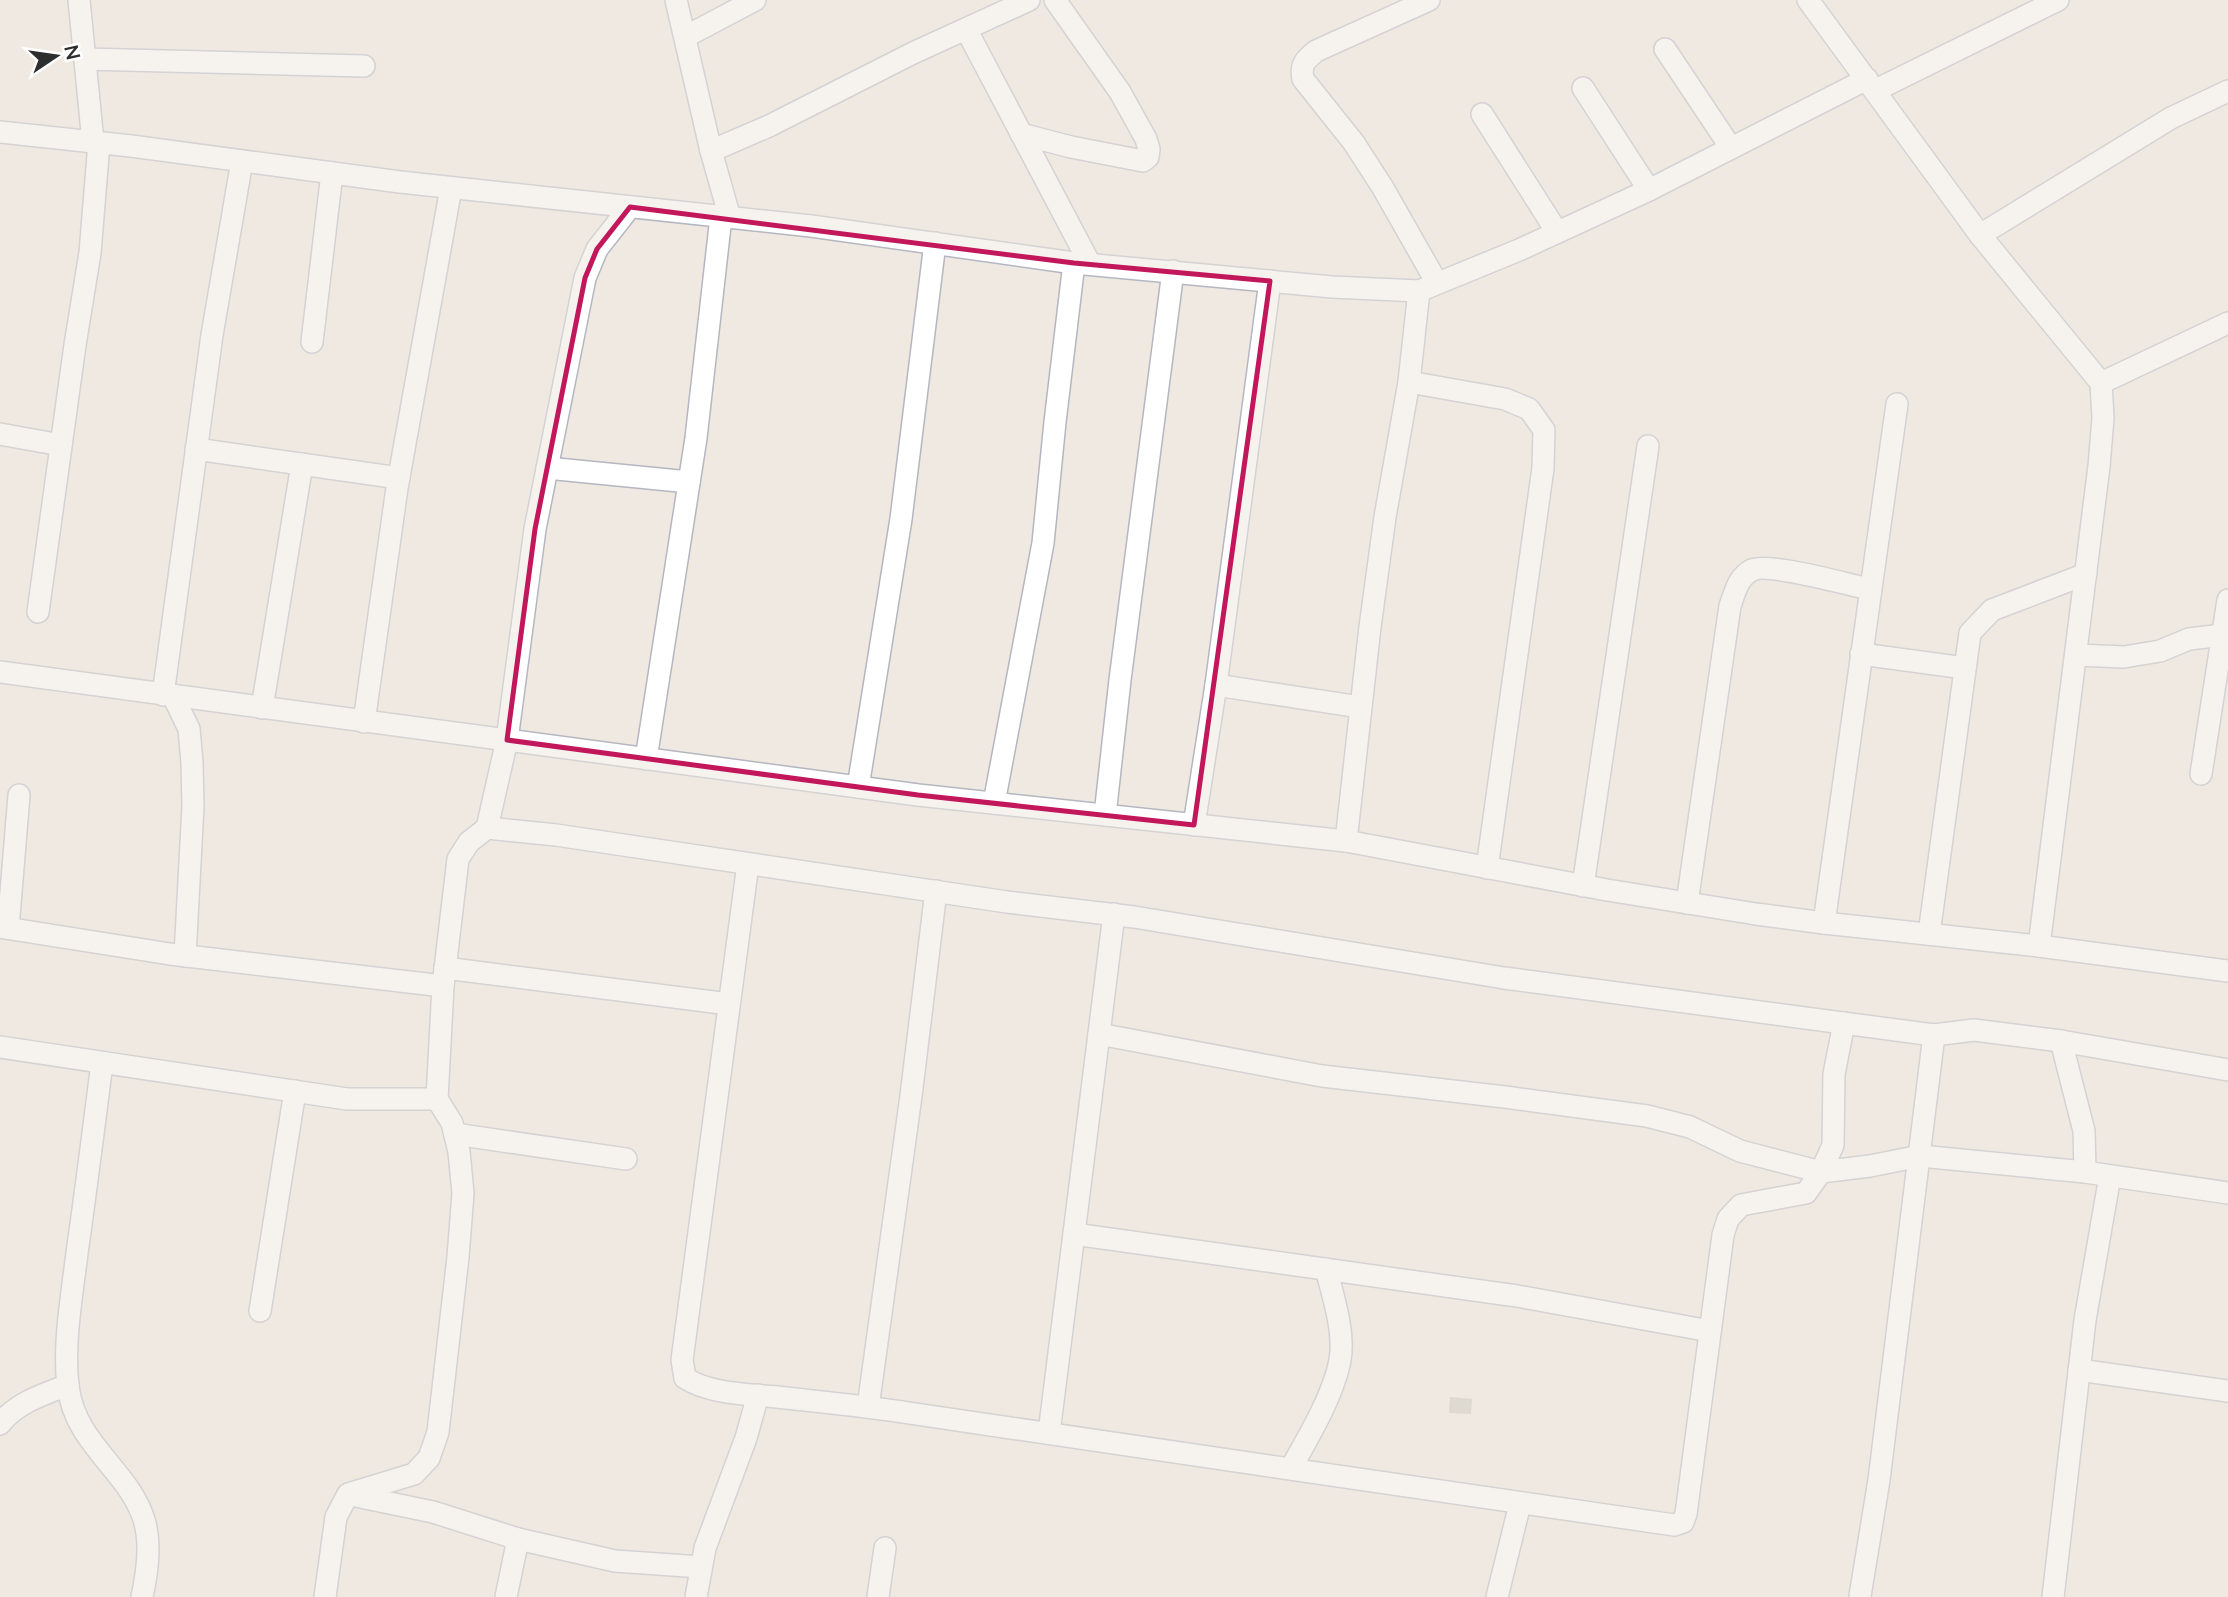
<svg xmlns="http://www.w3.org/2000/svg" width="2228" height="1597" font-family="Lato,sans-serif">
<rect width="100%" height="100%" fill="#efe9e1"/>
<polygon fill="#cbc7bf" stroke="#cbc5ba" stroke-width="2" points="1451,1398 1471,1400 1470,1413 1450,1412"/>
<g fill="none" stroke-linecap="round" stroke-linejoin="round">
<g stroke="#b4b7c1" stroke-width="24">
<g id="minor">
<polyline points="79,0 93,142"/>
<polyline points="676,0 711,151 730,218"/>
<path d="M1429,0L1316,51C1305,60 1300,65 1303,79L1354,143L1383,188L1437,283"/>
<polyline points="1808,0 1980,235 2101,383 2103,418 2099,466 2039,946"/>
<polyline points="966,29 1090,264"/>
<polyline points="685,37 755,0"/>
<polyline points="1665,49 1731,148"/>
<polyline points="85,59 364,66"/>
<polyline points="1583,88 1649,190"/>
<polyline points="1876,90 2058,0"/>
<polyline points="1482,114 1557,232"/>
<polyline points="0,132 131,146 400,182 811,226 1074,263 1332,287 1419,291 1519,250 1649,190 1867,79"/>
<polyline points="1021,134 1071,147 1143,161 1148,157 1149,149 1146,139 1120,92 1055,0"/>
<polyline points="711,151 769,126 913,53 1029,0"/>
<polyline points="1980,235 2171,118 2228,91"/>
<polyline points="312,342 332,173"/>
<polyline points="1409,382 1505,399 1529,409 1544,430 1543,468 1487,868"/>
<polyline points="2101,383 2228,323"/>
<polyline points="0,434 61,445"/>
<polyline points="196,449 399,478"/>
<polyline points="547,468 689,482"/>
<polyline points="38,612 75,345 90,253 99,143"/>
<polyline points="1861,654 1965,668"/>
<polyline points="2076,655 2124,657 2160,651 2189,639 2223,635 2228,637"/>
<polyline points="0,672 918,795 1346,841 1607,890 1756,914 1824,923 2039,946 2228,971"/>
<polyline points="1216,685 1360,707"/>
<polyline points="163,695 212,335 242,161"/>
<polyline points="173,696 189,729 192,762 193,806 185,956"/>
<polyline points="262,708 302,464"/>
<polyline points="364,722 397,488 451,188"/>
<polyline points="646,759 696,438 721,217"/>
<polyline points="2201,774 2228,600"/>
<polyline points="858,787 901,519 935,243"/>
<polyline points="994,803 1043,543 1055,422 1074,263"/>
<polyline points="1105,815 1120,680 1173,271"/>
<polyline points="1194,825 1216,685 1270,281"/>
<polyline points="487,828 556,835 1007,902 1134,917 1504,978 1934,1035 1974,1030 2061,1041 2228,1070"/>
<polyline points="1346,841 1370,627 1385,517 1409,382 1419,291"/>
<path d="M748,864L682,1360L685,1378C710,1394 747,1394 777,1397C821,1402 865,1406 909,1413C1164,1449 1419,1490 1674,1525L1683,1522L1686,1514L1723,1235L1728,1219L1741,1205L1806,1193L1821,1172L1833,1145L1834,1074L1844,1023"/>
<polyline points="1583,886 1648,446"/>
<path d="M1687,903L1730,606C1735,592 1738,577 1752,570C1768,562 1849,585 1870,589"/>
<polyline points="1824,923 1897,404"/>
<polyline points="0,927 170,954 443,986"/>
<polyline points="8,928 19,795"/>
<polyline points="1929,934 1970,633 1992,610 2086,574"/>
<polyline points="445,968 729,1004"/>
<polyline points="1099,1034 1322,1076 1505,1097 1647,1116 1690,1127 1740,1151 1821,1172 1870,1166 1920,1156 2085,1172 2228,1193"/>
<polyline points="2061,1041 2084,1131 2085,1172"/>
<polyline points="0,1047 347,1099 437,1099"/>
<path d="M102,1063C94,1126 86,1190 77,1253C72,1295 63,1344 68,1386C75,1446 131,1471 145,1523C151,1547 147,1573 142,1597"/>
<polyline points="455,1134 626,1159"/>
<polyline points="1074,1234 1517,1296 1710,1331"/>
<polyline points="260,1311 295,1091"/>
<polyline points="2079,1370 2228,1391"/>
<polyline points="868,1407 911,1096 936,891"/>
<path d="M0,1424C16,1403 44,1394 68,1385"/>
<polyline points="1049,1433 1114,914"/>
<path d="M1291,1468C1308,1438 1334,1394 1340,1360C1345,1332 1333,1296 1326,1269"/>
<polyline points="351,1495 433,1512 518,1539 615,1561 701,1567"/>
<polyline points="1860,1596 1879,1480 1934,1035"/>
<polyline points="325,1597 336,1517 348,1494 414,1474 429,1458 438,1432 458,1257 463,1193 459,1152 452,1123 437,1099 443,986 458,859 469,842 487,828 507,740 535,529 585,278 597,249 630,207"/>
<polyline points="506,1597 518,1539"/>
<polyline points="696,1597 705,1548 746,1438 758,1395"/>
<polyline points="878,1597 885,1548"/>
<polyline points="1497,1597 1520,1504"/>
<polyline points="2053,1597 2085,1320 2110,1176"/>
</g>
</g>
<use href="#minor" stroke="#fff" stroke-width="21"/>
</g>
<path d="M0 0H2228V1597H0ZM630,207L1074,263L1270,281L1194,825L918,795L507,740L535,529L585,278L597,249Z" fill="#efe9e1" fill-opacity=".55" fill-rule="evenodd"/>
<path fill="none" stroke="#c2185b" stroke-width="5" stroke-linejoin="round" d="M630,207L1074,263L1270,281L1194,825L918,795L507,740L535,529L585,278L597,249Z"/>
<g transform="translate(56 56) rotate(77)" stroke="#ffffff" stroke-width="5" paint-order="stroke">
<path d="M0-5L12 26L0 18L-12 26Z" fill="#2e2e2e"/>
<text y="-10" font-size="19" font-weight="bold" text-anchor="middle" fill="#2e2e2e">N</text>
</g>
</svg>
